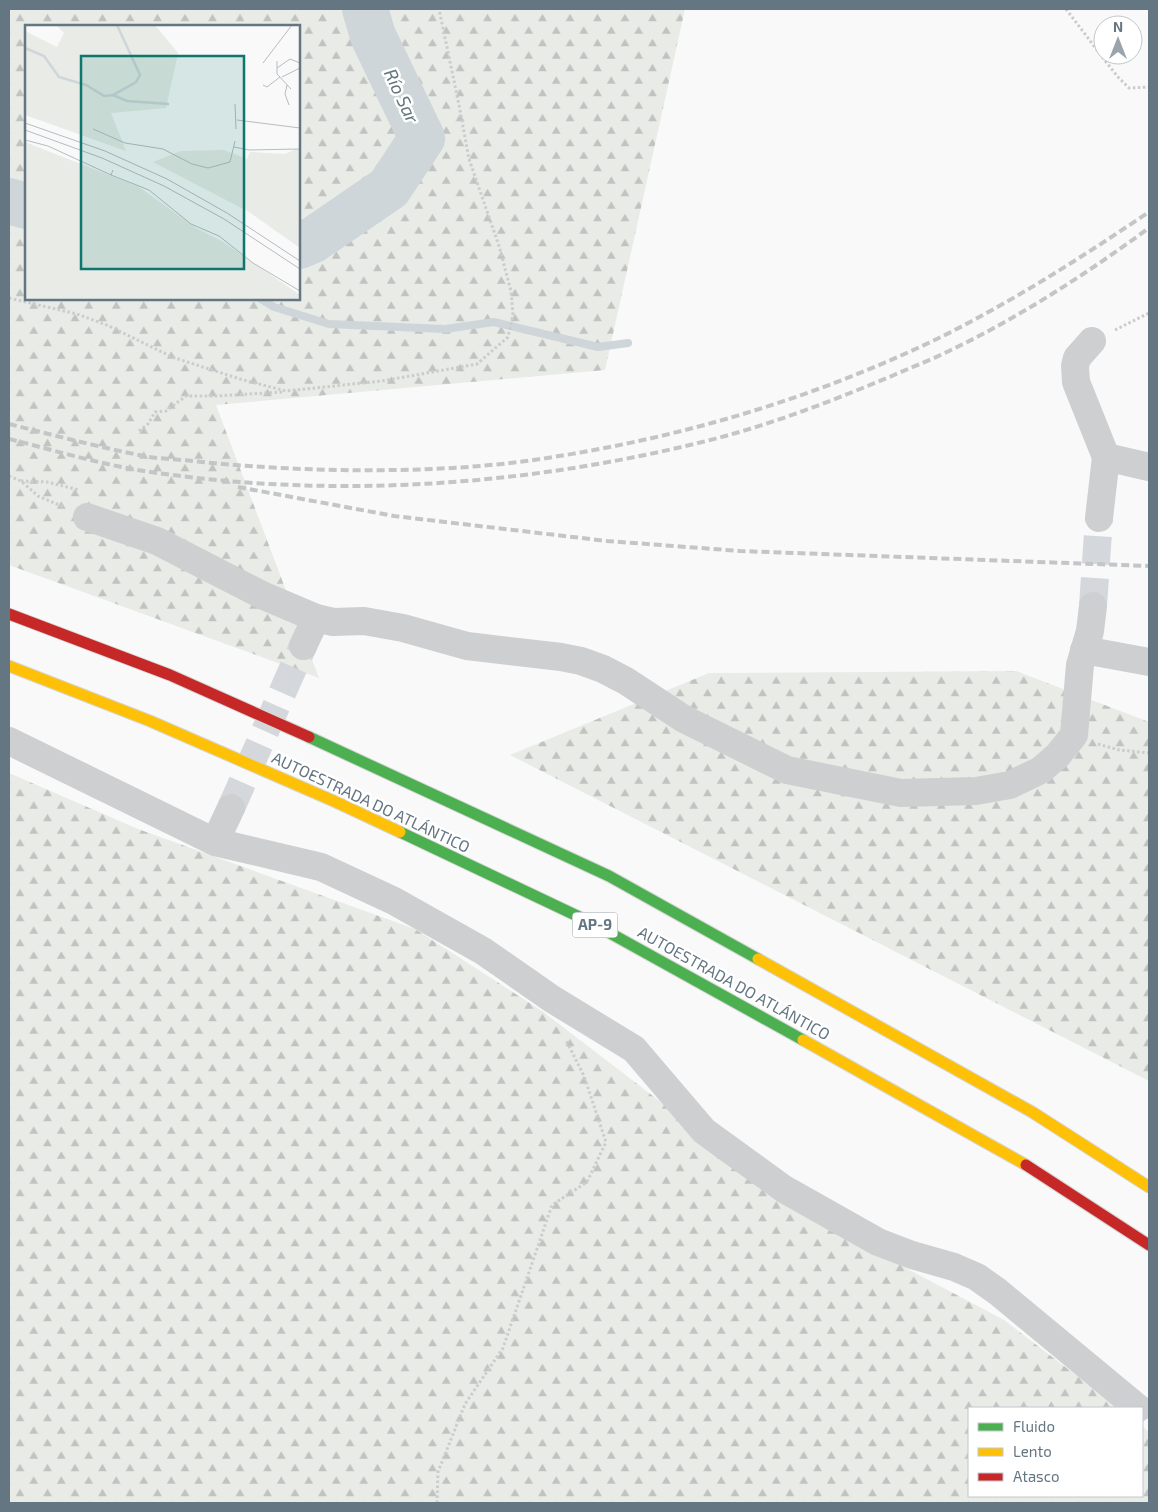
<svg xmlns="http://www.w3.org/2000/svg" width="1158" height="1512" font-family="'Exo 2',sans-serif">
<defs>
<pattern id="forest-firs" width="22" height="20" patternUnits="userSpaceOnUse" patternTransform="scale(1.25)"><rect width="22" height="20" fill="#e8ebe6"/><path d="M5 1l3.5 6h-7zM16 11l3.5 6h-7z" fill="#c0c3c0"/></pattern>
</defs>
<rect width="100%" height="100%" fill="#f9f9f9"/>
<g fill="url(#forest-firs)" fill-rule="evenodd">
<path d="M9,9H685L605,370L216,405L319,678L9,565ZM26,26H299V299H26Z"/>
<polygon points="1016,671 1149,722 1149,1081 510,755 709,673"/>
<polygon points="9,773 138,829 415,929 542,1011 815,1220 1004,1320 1119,1408 969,1408 969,1496 1142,1496 1142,1426 1149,1432 1149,1503 9,1503"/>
</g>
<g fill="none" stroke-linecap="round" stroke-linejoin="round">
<polyline stroke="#ced6d9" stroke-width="8" points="261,299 274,307 329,324 445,329 494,322 598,347 628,343"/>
<g stroke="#ced6d9" stroke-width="46">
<polyline points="9,201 26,206"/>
<polyline points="299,246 313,240 389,188 422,138 373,36 365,9"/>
</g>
<g stroke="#d4d8dc" stroke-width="28" stroke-dasharray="28 14" stroke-linecap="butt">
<polyline points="1093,606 1099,518"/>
<polyline points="231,808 303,646"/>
</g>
<g stroke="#d5d6d6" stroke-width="13">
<g id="fast">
<polyline points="309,737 609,876 758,959"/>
<polyline points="400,832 590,922 803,1040"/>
</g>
</g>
<g stroke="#d5d6d6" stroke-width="13">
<g id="slow">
<polyline points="9,666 150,721 336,802 400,832"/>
<polyline points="758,959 1032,1112 1149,1187"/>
<polyline points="803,1040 1026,1165"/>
</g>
</g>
<g stroke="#d5d6d6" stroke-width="13">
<g id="jam">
<polyline points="9,614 170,675 309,737"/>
<polyline points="1026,1165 1149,1245"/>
</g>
</g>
<g stroke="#cbcccd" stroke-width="3" stroke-dasharray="2.5 2.5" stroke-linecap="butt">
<polyline points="1066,9 1106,62 1118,77 1129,88 1149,87"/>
<polyline points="9,298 77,314 109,326 172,357 240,379 286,391 382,381 477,364 508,337 513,315 511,291 499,246 469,159 459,105 439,9"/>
<polyline points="1115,330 1149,313"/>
<polyline points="139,431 148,424 155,412 166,411 186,396 216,396 283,392"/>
<polyline points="9,476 21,481 38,496 64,507"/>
<polyline points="21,481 47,482 79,490"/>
<polyline points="1098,744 1119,750 1149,753"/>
<polyline points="437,1503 438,1472 465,1404 503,1348 552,1205 587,1182 606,1142 584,1076 566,1040"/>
</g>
<g stroke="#cecfd0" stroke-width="28">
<polyline points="1092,341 1077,358 1075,366 1076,382 1106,457 1099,518"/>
<polyline points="1106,457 1149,467"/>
<polyline points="87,517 157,541 264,596 316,618 333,622 364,621 403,628 467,646 561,657 581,661 603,669 626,681 684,719 787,770 901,793 976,791 1010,785 1041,770 1058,755 1074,735 1080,665 1090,631 1093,606"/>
<polyline points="303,646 316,618"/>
<polyline points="1084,650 1149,662"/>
<polyline points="9,741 215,842 231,808"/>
<polyline points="215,842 321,867 394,901 483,951 552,999 634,1049 704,1131 784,1189 878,1242 912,1255 954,1267 977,1277 998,1292 1138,1408"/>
</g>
<use href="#fast" stroke="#4caf50" stroke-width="11"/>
<use href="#slow" stroke="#ffc107" stroke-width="11"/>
<use href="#jam" stroke="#c62828" stroke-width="11"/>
<g stroke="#c3c5c6" stroke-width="4" stroke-dasharray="8 4" stroke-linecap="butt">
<path d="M9,424C53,435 98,447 144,456C159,459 176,459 192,461C240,466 288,469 336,470C408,471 481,469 553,457C688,436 820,396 943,336C1015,300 1082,257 1149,212"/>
<path d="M9,439C53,450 99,464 144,471C334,500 532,486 718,438C778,422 837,399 894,375C912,367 931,360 949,351C1020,317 1086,274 1149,228"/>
<polyline points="238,487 394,516 607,541 740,551 1149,566"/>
</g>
</g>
<g text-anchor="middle" stroke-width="5" stroke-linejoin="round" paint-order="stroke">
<rect fill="#fff" stroke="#939fa8" stroke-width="1" x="572.5" y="912.5" width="45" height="25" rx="4"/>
<g font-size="15" font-weight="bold" fill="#657683">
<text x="595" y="930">AP-9</text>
</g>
<g font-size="16" fill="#657683" stroke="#fff">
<text transform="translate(371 802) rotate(25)" y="6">AUTOESTRADA DO ATLÁNTICO</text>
<text transform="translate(734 983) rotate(29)" y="6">AUTOESTRADA DO ATLÁNTICO</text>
</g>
<g font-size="18" font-style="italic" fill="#60757c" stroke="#fff">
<text transform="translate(401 96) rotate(65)" y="6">Río Sar</text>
</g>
</g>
<g transform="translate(25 25)">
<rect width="275" height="275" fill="#f9f9f9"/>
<path d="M31,0H130L153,28L141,83L86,88L101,126L0,90V6L32,22L39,8ZM0,117L114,162L171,203L198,217L275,270L271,275H0ZM271,124L275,125V223L224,187L128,137L156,126L199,125L222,134L225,127L260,129Z" fill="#e8ebe6"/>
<path fill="none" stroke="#ced6d9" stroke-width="2.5" d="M0,23L19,31L34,52L61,60L79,71L88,70L111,57L115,50L92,0M88,70L102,76L144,79"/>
<path fill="none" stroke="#b5bdc3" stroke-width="1" d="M252,36V49L266,64M238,38L267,0M252,43L265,34L275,38M257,52L275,43M238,60L242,62L255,52M262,60L260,69L264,80M210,79L211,104M212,95L275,103M0,98L80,126L142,154L202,188L275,236M68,104L100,118L138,124L167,139L183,143L205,137L210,116M0,105L77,133L139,161L199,194L275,244M0,115L23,121L86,150L88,145M209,122L224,125L275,124M86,150L124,165L166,199L194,211L228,238L275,266"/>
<path fill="#0f766e" fill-opacity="0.15" stroke="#0f766e" stroke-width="2.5" d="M56,31H219V244H56Z"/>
<rect width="275" height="275" fill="none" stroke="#657683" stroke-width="2.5"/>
</g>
<rect width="1158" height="1512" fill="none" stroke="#657683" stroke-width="20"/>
<rect x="968" y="1407" width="175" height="90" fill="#ffffff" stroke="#c1c8cd"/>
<rect x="978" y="1423" width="25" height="8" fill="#4caf50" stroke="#c1c8cd"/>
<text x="1013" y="1432" font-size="15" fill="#657683">Fluido</text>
<rect x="978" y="1448" width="25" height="8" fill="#ffc107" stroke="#c1c8cd"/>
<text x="1013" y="1457" font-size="15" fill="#657683">Lento</text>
<rect x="978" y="1473" width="25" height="8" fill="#c62828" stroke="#c1c8cd"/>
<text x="1013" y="1482" font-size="15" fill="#657683">Atasco</text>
<g transform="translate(1118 40)"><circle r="24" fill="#ffffff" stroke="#c1c8cd"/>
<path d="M0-4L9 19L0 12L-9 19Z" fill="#99a4ac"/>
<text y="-8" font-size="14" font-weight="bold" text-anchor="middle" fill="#657683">N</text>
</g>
</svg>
